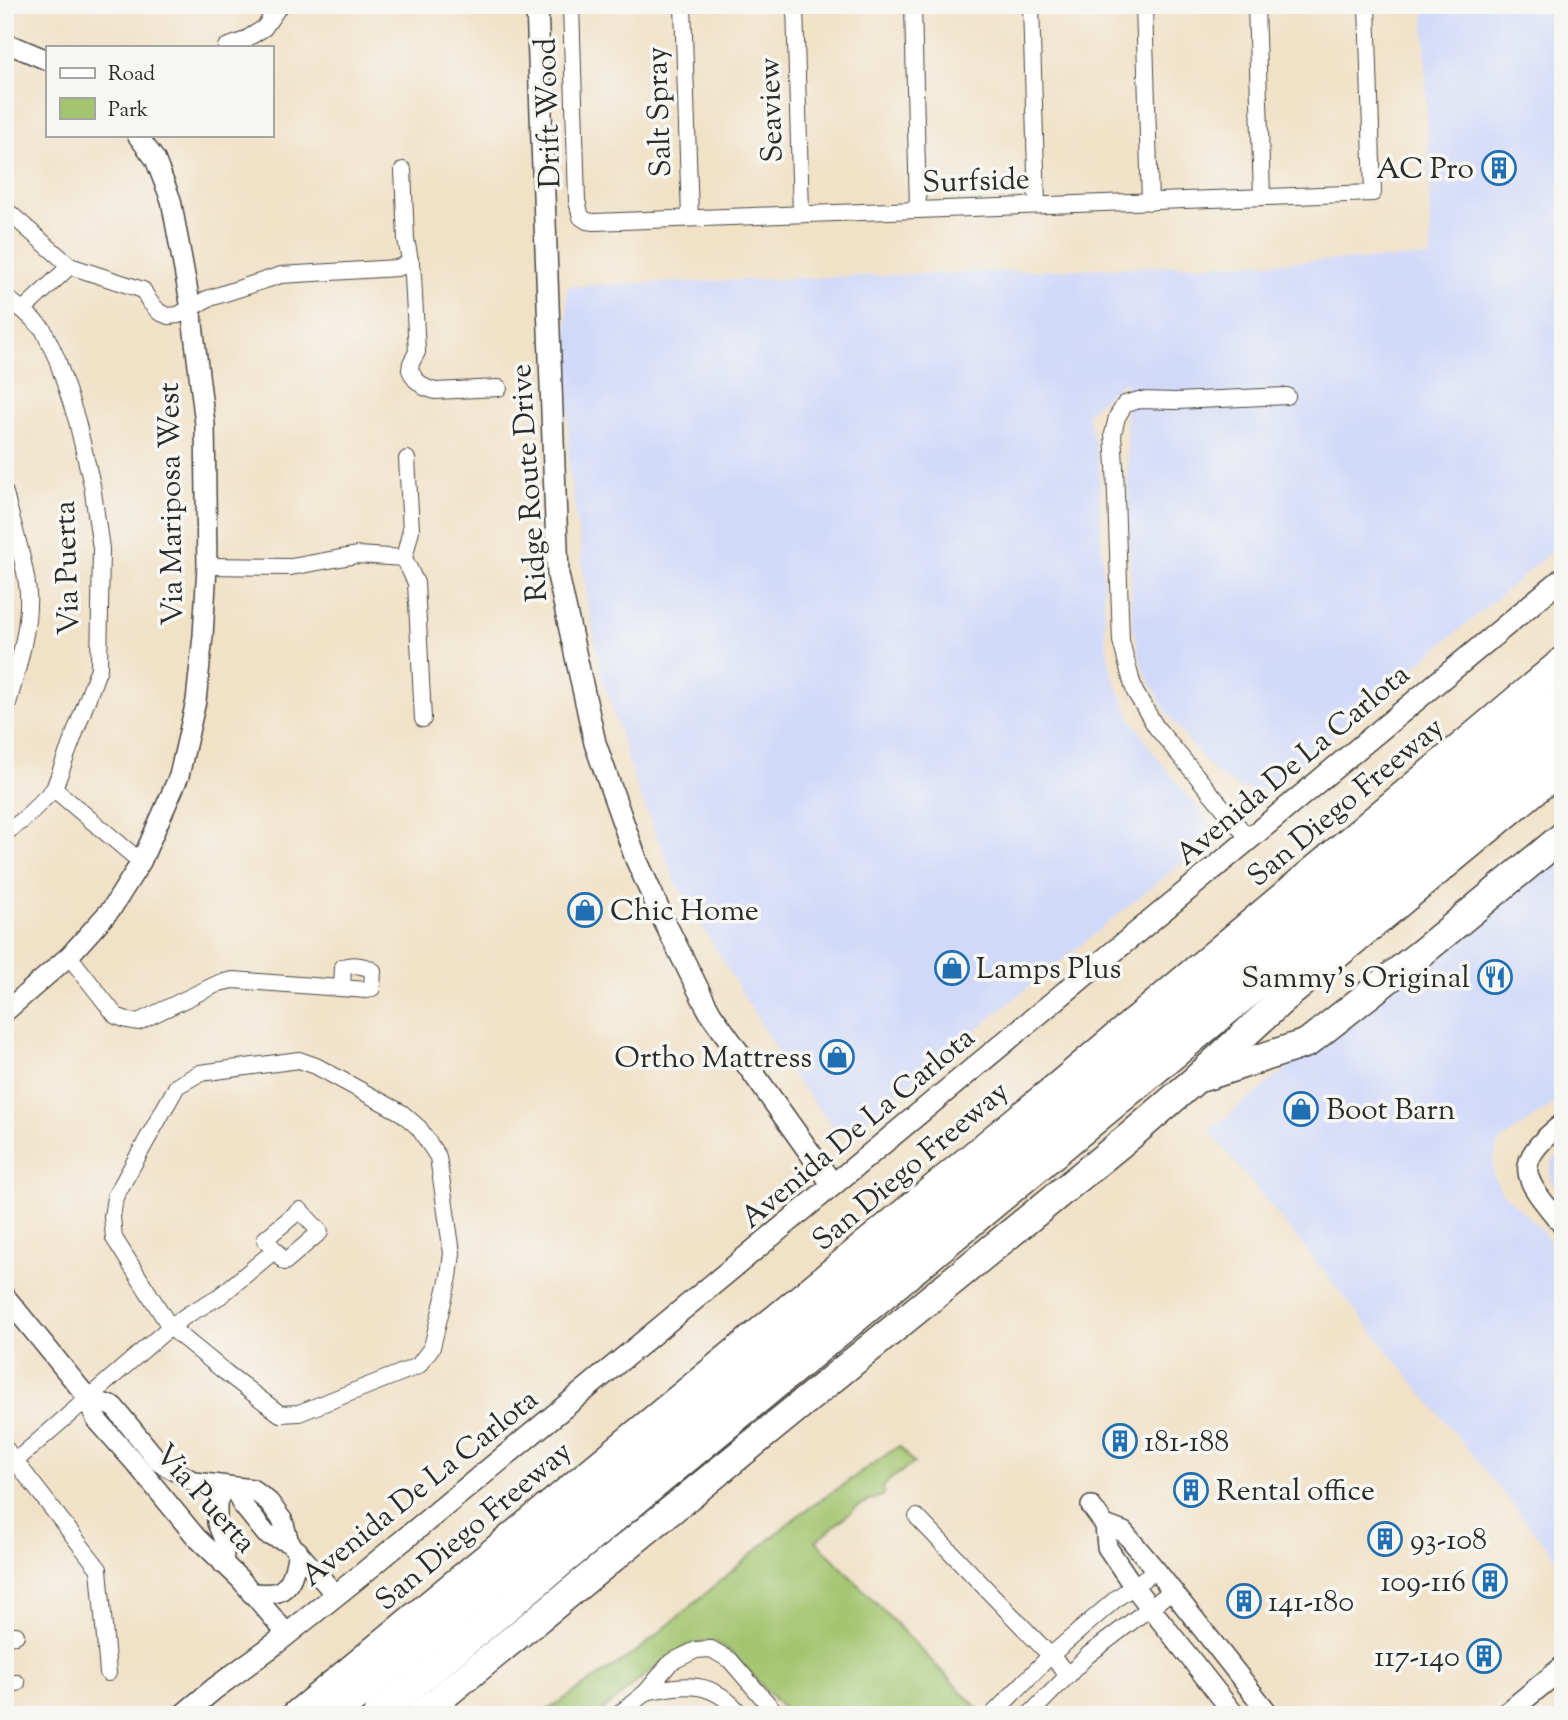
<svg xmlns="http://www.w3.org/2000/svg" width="1568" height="1720" font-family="'Sorts Mill Goudy',serif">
<rect width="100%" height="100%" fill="#f6f6f2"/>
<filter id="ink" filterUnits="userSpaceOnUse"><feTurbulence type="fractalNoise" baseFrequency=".0143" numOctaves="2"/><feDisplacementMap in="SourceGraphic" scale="14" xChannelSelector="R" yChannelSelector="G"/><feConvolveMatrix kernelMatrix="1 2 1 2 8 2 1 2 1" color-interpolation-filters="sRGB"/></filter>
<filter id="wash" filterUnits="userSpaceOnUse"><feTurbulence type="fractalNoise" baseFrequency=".00686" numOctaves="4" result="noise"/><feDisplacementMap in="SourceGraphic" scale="28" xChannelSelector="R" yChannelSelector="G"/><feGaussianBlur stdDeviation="1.57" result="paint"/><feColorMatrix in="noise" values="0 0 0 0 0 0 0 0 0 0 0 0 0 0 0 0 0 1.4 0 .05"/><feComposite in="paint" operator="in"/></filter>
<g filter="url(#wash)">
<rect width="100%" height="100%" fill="#f1e1c6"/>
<g fill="#d1d9f9">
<polygon points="1424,5 1563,5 1563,542 1269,791 1242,789 1216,775 1171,720 1142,667 1132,622 1125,380 1087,413 1095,441 1099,468 1105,632 1109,658 1113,678 1132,720 1156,756 1209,822 1205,844 858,1126 835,1129 789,1071 676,883 635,783 602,676 587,599 579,538 569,467 567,286 1431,257"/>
<polygon points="1563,850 1563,1097 1501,1141 1496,1150 1493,1166 1494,1176 1501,1191 1538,1226 1563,1258 1563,1567 1209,1130"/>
<polygon points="1563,1152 1563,1195 1553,1183 1549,1173 1553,1160"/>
</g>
<polygon fill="#a3c56e" stroke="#67784c" stroke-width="2" points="899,1446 914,1463 888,1481 883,1488 884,1495 858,1506 816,1541 982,1713 979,1715 789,1715 732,1653 713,1641 686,1646 643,1677 597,1715 540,1715 640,1649 796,1517"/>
</g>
<g filter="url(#ink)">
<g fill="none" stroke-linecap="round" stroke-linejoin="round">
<g stroke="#494642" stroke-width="18">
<g id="minor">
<polyline points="571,5 577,201 581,217 587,221 594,222 1373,193 1367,5"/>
<polyline points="683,5 690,218"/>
<polyline points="795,5 801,214"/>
<polyline points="913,5 918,210"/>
<polyline points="1031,5 1037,205"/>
<polyline points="1144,5 1150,202"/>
<polyline points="1256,5 1262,197"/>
<polyline points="226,47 243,41 264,28 280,5"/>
<polyline points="403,170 406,239 413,276 417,352 411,363 410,370 415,379 424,387 435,391 499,388"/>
<polyline points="5,209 70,266"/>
<polyline points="5,297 23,310 43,329 57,359 77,421 92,485 101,549 99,668 54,789 23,820 5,833"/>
<polyline points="23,310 70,266 143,290 149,301 159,312 168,316 178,315 207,299 281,275 397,268 411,263"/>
<polyline points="407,459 411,530 404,558 416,583 423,719"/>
<path d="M5,493C12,523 23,554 27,584C33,621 15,678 5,714"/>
<polyline points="207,566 291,567 357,555 404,558"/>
<polyline points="54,789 141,862"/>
<polyline points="1249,839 1156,727 1135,692 1131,679 1121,641 1115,466 1113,434 1117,417 1125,404 1139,400 1176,401 1287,396"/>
<path d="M69,956L116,1016L127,1020L138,1022L219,983L233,980L367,990L372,988L373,971C365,965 353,964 343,967L342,988"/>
<polygon points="299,1060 316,1066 402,1113 419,1128 438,1157 452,1253 449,1277 432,1347 418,1366 299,1413 280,1414 225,1372 170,1327 114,1238 112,1217 115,1197 177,1086 200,1073"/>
<polyline points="5,1448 99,1569 108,1673"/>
<polyline points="5,1470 170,1327 187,1315 220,1296 275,1250 265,1239 300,1210 320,1232 285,1262 275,1250"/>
<polyline points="917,1517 1069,1675"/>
<polyline points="5,1636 16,1635"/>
<polyline points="5,1684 17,1683"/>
<path d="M646,1692C686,1684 713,1679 741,1715"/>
<polyline points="618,1715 646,1692 671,1662 696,1650 711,1649 730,1660 768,1704 779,1715"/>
<polyline points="992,1715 1050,1656 1117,1598 1156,1570"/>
<polyline points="1029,1715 1088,1655 1173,1590"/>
</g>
</g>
<g stroke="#494642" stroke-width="22">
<g id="tertiary">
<polyline points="5,44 16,47 47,60"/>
<polyline points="5,1012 69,956 112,908 141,862 179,776 196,701 203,636 207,566 205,424 191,308 171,200 155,159 137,135"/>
<path d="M1563,1123C1507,1166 1526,1180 1563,1226"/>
<polyline points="5,1296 88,1398 96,1419 136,1464 196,1537 241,1580 287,1634"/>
<polyline points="88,1398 114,1407 159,1462 195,1482 252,1489 269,1502 283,1521 289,1542"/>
<polyline points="234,1487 241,1503 266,1534 289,1542"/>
<polyline points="1091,1506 1105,1525 1124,1532 1156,1570 1270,1715"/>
<polyline points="1105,1525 1107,1547 1134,1587 1235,1715"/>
<polyline points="281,1533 336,1595"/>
<polyline points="223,1564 225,1542 217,1523 217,1502 225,1486"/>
<path d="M251,1593C259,1593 267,1594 274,1593C293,1589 295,1567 298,1551"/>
</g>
</g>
<g stroke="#494642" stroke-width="24">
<g id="secondary">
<polyline points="537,5 558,575 595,743 636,859 662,917 705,1003 711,1014 833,1185"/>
<polyline points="183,1715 214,1689 275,1644 355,1580 833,1185 1563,578"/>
<polyline points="1505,1715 1563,1667"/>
</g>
</g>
<g stroke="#494642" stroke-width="31">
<g id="motorway">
<polyline points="1203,1077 1307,1043 1420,954 1563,836"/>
<polyline points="296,1715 1059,1085 1563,661"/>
<polyline points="334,1715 1563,697"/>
<polyline points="377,1715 1563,732"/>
<polyline points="420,1715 1130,1136 1195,1080 1282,1000 1563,767"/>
</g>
</g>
<use href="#minor" stroke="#fff" stroke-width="16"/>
<use href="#tertiary" stroke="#fff" stroke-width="19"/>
<use href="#secondary" stroke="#fff" stroke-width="21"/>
<use href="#motorway" stroke="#fff" stroke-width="28"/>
</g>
</g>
<defs>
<g id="building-ring" transform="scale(1.75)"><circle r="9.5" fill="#f6f6f2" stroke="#1f6fb2" stroke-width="1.5"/><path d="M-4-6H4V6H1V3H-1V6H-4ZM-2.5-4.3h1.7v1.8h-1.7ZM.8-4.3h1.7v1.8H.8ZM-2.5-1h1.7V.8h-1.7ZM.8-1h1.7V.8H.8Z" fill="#1f6fb2"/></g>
<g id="shop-ring" transform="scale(1.75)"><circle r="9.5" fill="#f6f6f2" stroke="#1f6fb2" stroke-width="1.5"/><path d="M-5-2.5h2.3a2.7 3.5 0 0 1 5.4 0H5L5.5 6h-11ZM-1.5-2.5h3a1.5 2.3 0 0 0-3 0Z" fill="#1f6fb2"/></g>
<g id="restaurant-ring" transform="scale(1.75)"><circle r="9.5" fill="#f6f6f2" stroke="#1f6fb2" stroke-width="1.5"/><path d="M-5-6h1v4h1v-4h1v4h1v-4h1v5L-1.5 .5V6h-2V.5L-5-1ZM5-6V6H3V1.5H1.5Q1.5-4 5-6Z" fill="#1f6fb2"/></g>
</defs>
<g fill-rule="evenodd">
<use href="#building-ring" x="1499" y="168"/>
<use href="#shop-ring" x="585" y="910"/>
<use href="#shop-ring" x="952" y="968"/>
<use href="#restaurant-ring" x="1495" y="977"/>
<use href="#shop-ring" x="837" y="1057"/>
<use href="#shop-ring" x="1301" y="1109"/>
<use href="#building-ring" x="1120" y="1441"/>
<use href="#building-ring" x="1191" y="1490"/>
<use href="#building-ring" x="1385" y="1539"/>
<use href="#building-ring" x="1490" y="1581"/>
<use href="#building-ring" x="1244" y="1601"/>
<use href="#building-ring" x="1484" y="1656"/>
</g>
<g text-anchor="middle" stroke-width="7" stroke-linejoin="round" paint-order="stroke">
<g font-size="30" fill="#2b2b2b" stroke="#f6f6f2">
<text transform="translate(770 110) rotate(-92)" y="10">Seaview</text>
<text transform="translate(658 112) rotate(-92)" y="10">Salt Spray</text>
<text transform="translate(547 113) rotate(-92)" y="10">Drift Wood</text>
<text transform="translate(976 180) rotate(-2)" y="10">Surfside</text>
<text transform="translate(528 483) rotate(-94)" y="10">Ridge Route Drive</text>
<text transform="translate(170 504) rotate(-91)" y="10">Via Mariposa West</text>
<text transform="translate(66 568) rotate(-92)" y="10">Via Puerta</text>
<text transform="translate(1292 764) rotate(-40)" y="10">Avenida De La Carlota</text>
<text transform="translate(1345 801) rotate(-40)" y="10">San Diego Freeway</text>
<text transform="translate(857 1127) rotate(-40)" y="10">Avenida De La Carlota</text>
<text transform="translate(910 1165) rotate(-40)" y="10">San Diego Freeway</text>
<text transform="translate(419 1487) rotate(-39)" y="10">Avenida De La Carlota</text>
<text transform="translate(206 1498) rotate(48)" y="10">Via Puerta</text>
<text transform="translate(473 1525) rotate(-40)" y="10">San Diego Freeway</text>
</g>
<g font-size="30" fill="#2b2b2b" stroke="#f6f6f2" text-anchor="start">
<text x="1474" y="178" text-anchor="end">AC Pro</text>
<text x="610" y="920">Chic Home</text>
<text x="976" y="978">Lamps Plus</text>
<text x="1470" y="987" text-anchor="end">Sammy's Original</text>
<text x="812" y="1067" text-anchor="end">Ortho Mattress</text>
<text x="1326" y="1119">Boot Barn</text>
<text x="1144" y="1451">181-188</text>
<text x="1216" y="1500">Rental office</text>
<text x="1410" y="1549">93-108</text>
<text x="1466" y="1591" text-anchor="end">109-116</text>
<text x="1268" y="1611">141-180</text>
<text x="1460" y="1666" text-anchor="end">117-140</text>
</g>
</g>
<rect width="1568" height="1720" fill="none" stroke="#f6f6f2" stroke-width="28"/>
<rect x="46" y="46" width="228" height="91" fill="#f6f6f2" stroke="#a5a5a2" stroke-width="2"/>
<rect x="60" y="68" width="35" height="10" fill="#ffffff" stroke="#a5a5a2" stroke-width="2"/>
<text x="108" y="80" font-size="21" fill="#2b2b2b">Road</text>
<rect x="60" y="98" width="35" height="21" fill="#a3c56e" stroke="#a5a5a2" stroke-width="2"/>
<text x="108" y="116" font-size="21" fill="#2b2b2b">Park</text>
</svg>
